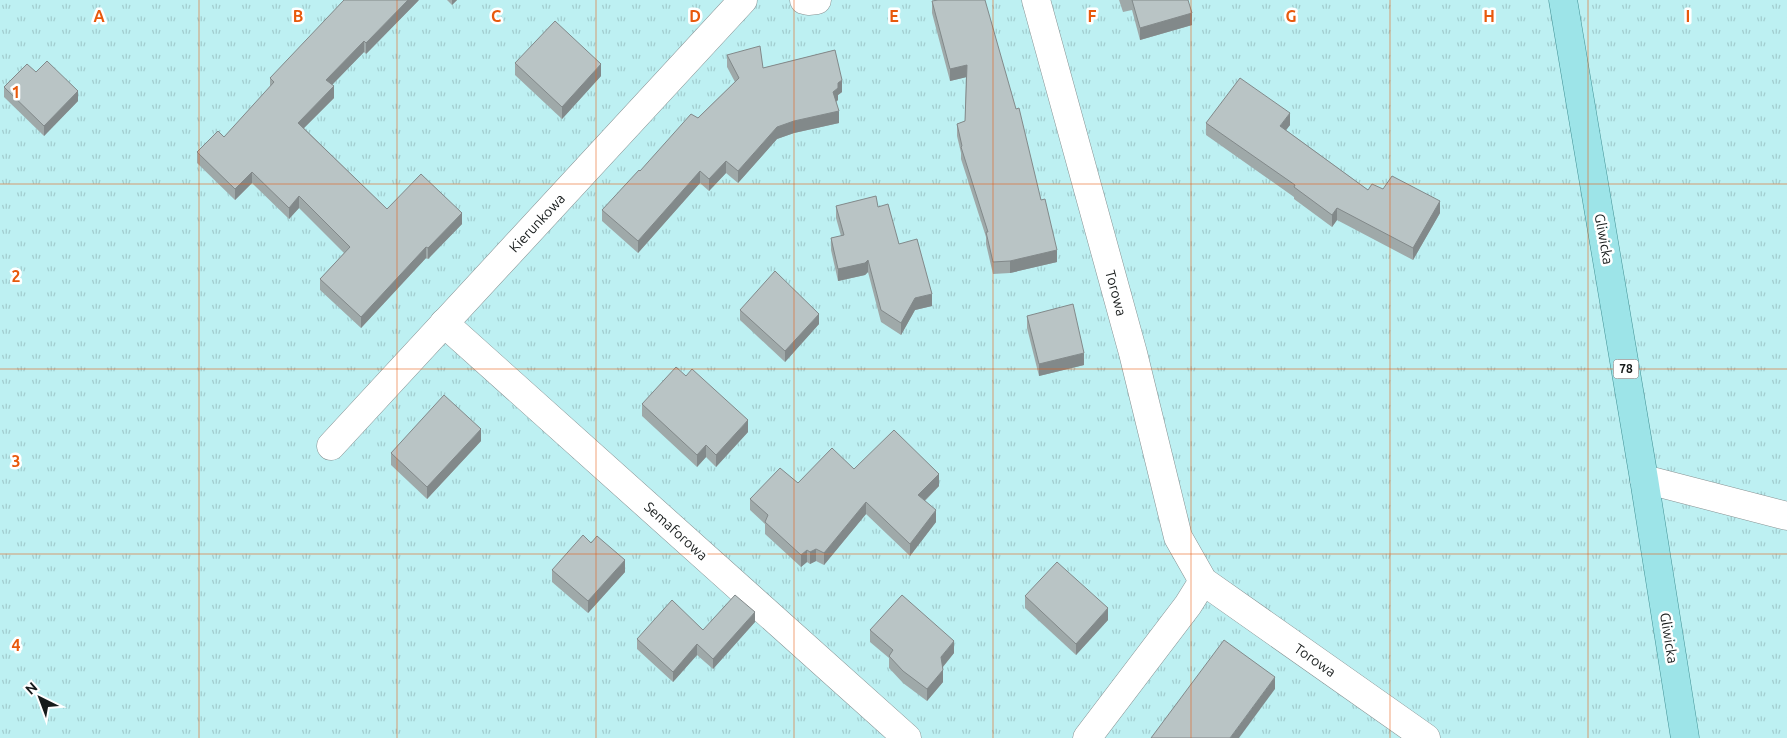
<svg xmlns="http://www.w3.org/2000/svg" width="1787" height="738" font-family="Ubuntu,sans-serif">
<defs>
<pattern id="grass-tufts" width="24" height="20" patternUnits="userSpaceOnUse" patternTransform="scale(1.25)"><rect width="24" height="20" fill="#bdf0f2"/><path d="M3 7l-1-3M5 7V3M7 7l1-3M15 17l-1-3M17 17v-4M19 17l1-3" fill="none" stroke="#a2cdcf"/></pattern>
</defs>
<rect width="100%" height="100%" fill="#effbfc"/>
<rect fill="url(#grass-tufts)" x="0" y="0" width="1787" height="738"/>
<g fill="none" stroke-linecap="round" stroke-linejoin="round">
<g stroke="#879192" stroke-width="29">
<g id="street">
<polyline points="804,0 808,1 817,0"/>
<polyline points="1036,0 1133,353 1178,537 1203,581 1426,738"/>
<polyline points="444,323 907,738"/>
<polyline points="331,446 743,0"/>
<polyline points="1644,479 1787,516"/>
<polyline points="1087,738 1188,605 1203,581"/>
</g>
</g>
<g stroke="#439296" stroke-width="29">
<polyline id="primary" points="1563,0 1644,479 1685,738"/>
</g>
<use href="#street" stroke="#fff" stroke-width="28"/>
<use href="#primary" stroke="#9de4e8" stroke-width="28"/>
</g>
<g fill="#9fa9a9">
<polygon points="419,0 366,54 364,52 332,85 334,98 304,128 387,209 462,224 428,259 426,258 361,328 320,290 320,279 344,253 299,208 289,219 252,183 235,200 197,163 197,152 224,137 270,87 270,78"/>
<polygon points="447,0 457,0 452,5"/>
<polygon points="1119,0 1188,0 1192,25 1140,40 1132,10 1123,12"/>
<polygon points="932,1 1041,200 1057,262 1010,273 993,274 986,244 986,237 961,159 961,153 957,136 957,124 965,121 966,77 950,81 932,13"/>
<polygon points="835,50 842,92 838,95 838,100 836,102 839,123 794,133 777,139 738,183 726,173 709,191 700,183 638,253 602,221 602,210 735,82 727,67 727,55 763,68"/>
<polygon points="515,63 601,76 562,119 515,75"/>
<polygon points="4,87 78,101 44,136 4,97"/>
<polygon points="1206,123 1290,125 1286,130 1368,190 1383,189 1440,213 1413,260 1337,220 1332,227 1294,199 1294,197 1206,135"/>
<polygon points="836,206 878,207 899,244 932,306 915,310 901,335 881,322 868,272 865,275 838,281 831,250 831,238 841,236 836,218"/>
<polygon points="740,310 819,324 785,362 740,320"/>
<polygon points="1027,316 1084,365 1039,376 1027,328"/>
<polygon points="642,404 748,432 716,467 706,457 697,467 642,416"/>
<polygon points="481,441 427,499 391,465 391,453"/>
<polygon points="854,469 939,486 925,501 936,522 910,556 866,514 824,565 816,561 810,564 807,562 801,567 765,534 765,524 750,510 750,499 798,483"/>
<polygon points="591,543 625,572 588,613 552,582 552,570"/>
<polygon points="1025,596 1108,620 1076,655 1025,608"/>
<polygon points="755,622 713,669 697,655 673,682 637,649 637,639"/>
<polygon points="870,630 954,653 943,667 943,682 927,701 903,683 889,668 889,658 870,642"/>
</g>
<g fill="#82898a">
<polygon points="408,0 419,0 366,54 366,43"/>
<polygon points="452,0 457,0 452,5"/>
<polygon points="1192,13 1192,25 1140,40 1140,28"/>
<polygon points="364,41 364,52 326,91 326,80"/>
<polygon points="601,64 601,76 562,119 562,107"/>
<polygon points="967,65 967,77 950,81 950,69"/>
<polygon points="842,80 842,92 838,95 838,83"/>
<polygon points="334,86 334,98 298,134 298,123"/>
<polygon points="838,88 838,100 833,104 833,92"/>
<polygon points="78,91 78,101 44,136 44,126"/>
<polygon points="839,111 839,123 794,133 777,139 738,183 738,171 777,127 794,121"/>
<polygon points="1290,113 1290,125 1280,138 1280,126"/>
<polygon points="726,161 726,173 709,191 709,179"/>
<polygon points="700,171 700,183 638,253 638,241"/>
<polygon points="252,172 252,183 235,200 235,189"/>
<polygon points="299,196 299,208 289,219 289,208"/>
<polygon points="1440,201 1440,213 1413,260 1413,248"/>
<polygon points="1337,208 1337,220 1332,227 1332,215"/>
<polygon points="462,213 462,224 428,259 428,248"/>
<polygon points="426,247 426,258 361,328 361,317"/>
<polygon points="1057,250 1057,262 1010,273 1010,261"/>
<polygon points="868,260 868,272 865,275 838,281 838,269"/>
<polygon points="932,294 932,306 915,310 901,335 901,323 915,298"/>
<polygon points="819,314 819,324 785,362 785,351"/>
<polygon points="1084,353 1084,365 1039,376 1039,364"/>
<polygon points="748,420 748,432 716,467 716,455"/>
<polygon points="481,429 481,441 427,499 427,487"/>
<polygon points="706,445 706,457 697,467 697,455"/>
<polygon points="939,474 939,486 918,507 918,495"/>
<polygon points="866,502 866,514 824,565 824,553"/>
<polygon points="936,510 936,522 910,556 910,544"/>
<polygon points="816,549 816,561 810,564 810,552"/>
<polygon points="807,550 807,562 801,567 801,555"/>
<polygon points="625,560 625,572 588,613 588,601"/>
<polygon points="1108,608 1108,620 1076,655 1076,644"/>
<polygon points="755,612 755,622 713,669 713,659"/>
<polygon points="954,641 954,653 941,669 941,657"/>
<polygon points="697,644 697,655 673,682 673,672"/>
<polygon points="943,670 943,682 927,701 927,689"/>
<polygon points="1275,677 1275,689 1239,738 1230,738"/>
</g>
<g fill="#b9c4c5" stroke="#82898a">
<polygon points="344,0 408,0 366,43 364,41 326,80 334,86 298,123 387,209 421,174 462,213 428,248 426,247 361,317 320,279 350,247 299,196 289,208 252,172 235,189 197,152 218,131 224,137 274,82 270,78"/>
<polygon points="938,0 985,0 1016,109 1019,108 1041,200 1045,199 1057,250 1010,261 993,262 986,232 988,232 961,147 962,146 957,124 965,121 967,65 950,69 932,1"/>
<polygon points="1132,0 1188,0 1192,13 1140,28"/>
<polygon points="555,21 601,64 562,107 515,63"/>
<polygon points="760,46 763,68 835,50 842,80 838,83 838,88 833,92 839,111 794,121 777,127 738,171 726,161 709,179 700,171 638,241 602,210 639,170 640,171 691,114 698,118 739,78 727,55"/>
<polygon points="47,61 78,91 44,126 4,87 27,64 36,72"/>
<polygon points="1240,78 1290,113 1280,126 1368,190 1372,184 1383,189 1392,176 1440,201 1413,248 1337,208 1332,215 1294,187 1295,185 1206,123"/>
<polygon points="876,196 878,207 888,204 899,244 917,239 932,294 915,298 901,323 881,310 868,260 865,263 838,269 831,238 844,235 836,206"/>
<polygon points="775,271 819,314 785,351 740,310"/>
<polygon points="1073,304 1084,353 1039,364 1027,316"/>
<polygon points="676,367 686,376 692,369 748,420 716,455 706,445 697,455 642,404"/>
<polygon points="444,395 481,429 427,487 391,453"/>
<polygon points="894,430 939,474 918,495 936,510 910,544 866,502 824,553 816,549 810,552 807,550 801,555 765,522 768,515 750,499 780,468 798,483 832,448 854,469"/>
<polygon points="583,535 591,543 597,536 625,560 588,601 552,570"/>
<polygon points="1057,562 1108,608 1076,644 1025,596"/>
<polygon points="735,595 755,612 713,659 697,644 673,672 637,639 672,600 703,630"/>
<polygon points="902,595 954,641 941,657 943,670 927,689 903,671 889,656 893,650 870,630"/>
<polygon points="1224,640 1275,677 1230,738 1151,738"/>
</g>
<path fill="none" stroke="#e8590c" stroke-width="1" stroke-opacity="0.55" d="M199,0V738M397,0V738M596,0V738M794,0V738M993,0V738M1191,0V738M1390,0V738M1588,0V738M0,184H1787M0,369H1787M0,554H1787"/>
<g text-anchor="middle" stroke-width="5" stroke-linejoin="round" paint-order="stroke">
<rect fill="#fff" stroke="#5d5f5f" stroke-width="1" x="1613.5" y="359.5" width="25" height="19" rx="4"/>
<g font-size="12" font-weight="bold" fill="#171b1b">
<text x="1626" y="373">78</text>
</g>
<g font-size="14" fill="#171b1b" stroke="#fff">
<text transform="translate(537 223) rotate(-47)" y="5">Kierunkowa</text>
<text transform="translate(1604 239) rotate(80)" y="5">Gliwicka</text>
<text transform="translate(1116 293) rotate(75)" y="5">Torowa</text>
<text transform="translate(676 531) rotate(42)" y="5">Semaforowa</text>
<text transform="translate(1669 638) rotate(81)" y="5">Gliwicka</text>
<text transform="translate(1315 660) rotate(35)" y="5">Torowa</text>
</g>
</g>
<g font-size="16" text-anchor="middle" font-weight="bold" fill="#e8590c" stroke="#fff" stroke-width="5" stroke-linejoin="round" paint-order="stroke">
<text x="99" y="22">A</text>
<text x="298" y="22">B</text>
<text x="496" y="22">C</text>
<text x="695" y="22">D</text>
<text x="894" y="22">E</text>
<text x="1092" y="22">F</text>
<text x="1291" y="22">G</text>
<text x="1489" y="22">H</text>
<text x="1688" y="22">I</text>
<text x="16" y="98">1</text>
<text x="16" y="282">2</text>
<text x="16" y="467">3</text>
<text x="16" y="651">4</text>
</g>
<g transform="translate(40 698) rotate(318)" stroke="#ffffff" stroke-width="4" paint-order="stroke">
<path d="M0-4L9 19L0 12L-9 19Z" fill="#171b1b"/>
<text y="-8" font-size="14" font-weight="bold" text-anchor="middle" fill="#171b1b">N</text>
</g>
</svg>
